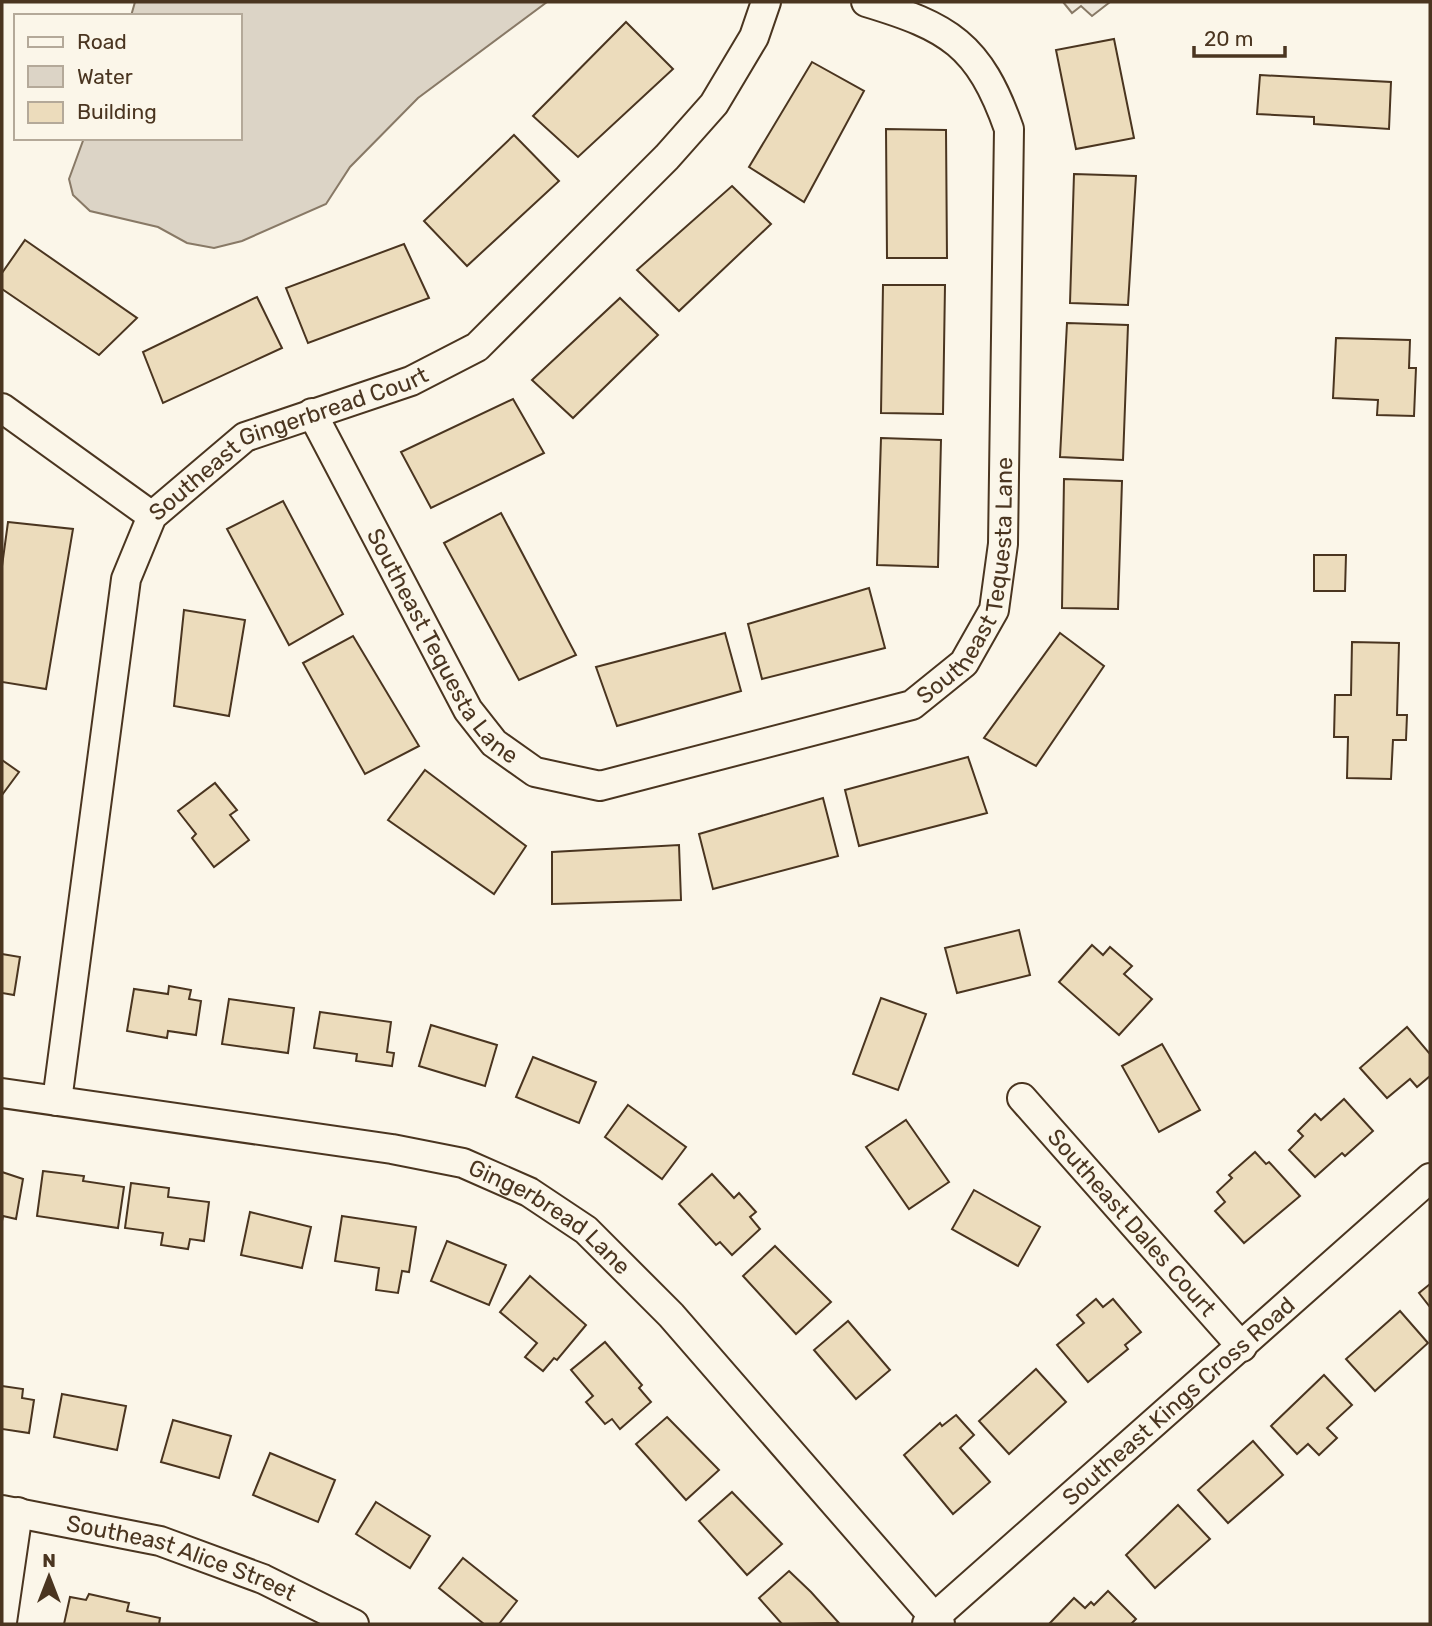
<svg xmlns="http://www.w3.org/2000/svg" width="1432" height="1626" font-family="Rubik,sans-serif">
<rect width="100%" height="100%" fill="#fbf6e9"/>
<polygon fill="#ede6d9" stroke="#887966" stroke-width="2" points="1063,2 1110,2 1092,16 1081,6 1072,13"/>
<polygon fill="#dcd4c6" stroke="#887966" stroke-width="2" points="135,2 547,2 418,98 350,167 326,204 242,241 214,248 187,243 158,227 90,211 73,195 69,179 84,138 240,138 240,16 131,16"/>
<g fill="#ecdcbc" stroke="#4a3520" stroke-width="2">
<polygon points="626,22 673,69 578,157 533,116"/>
<polygon points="1114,39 1134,138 1076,149 1056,50"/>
<polygon points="812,62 864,91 804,202 749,167"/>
<polygon points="1260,75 1391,82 1389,129 1314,124 1314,117 1257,114"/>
<polygon points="886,129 946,130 947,258 887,258"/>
<polygon points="514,135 559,181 467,266 424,221"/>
<polygon points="1074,174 1136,176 1128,305 1070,303"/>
<polygon points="732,186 771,224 679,311 637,270"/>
<polygon points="25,240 137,318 99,355 2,289 2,273"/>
<polygon points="404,244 429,298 308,343 286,288"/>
<polygon points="883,285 945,285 943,414 881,413"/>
<polygon points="257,297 282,348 163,403 143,352"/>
<polygon points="620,298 658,335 573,418 532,380"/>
<polygon points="1067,323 1128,325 1123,460 1060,457"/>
<polygon points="1336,338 1410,340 1409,368 1416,368 1414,416 1377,415 1378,400 1333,398"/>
<polygon points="513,399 544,453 431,508 401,452"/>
<polygon points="881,438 941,440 938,567 877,565"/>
<polygon points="1064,479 1122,481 1118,609 1062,608"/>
<polygon points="283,501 343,614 289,645 227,529"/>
<polygon points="501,513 576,655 519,680 444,543"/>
<polygon points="8,522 73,529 46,689 2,682 2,566"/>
<polygon points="1314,555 1346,555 1345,591 1314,591"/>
<polygon points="869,588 885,648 762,679 748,624"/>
<polygon points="184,610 245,620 229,716 174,706"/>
<polygon points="725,633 741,691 617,726 596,667"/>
<polygon points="1060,633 1104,666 1036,766 984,738"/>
<polygon points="353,636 419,746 365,774 303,663"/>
<polygon points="1352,642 1399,643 1397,715 1407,715 1406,740 1393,740 1391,779 1347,778 1348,737 1334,737 1335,695 1351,695"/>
<polygon points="968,757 987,813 859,846 845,790"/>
<polygon points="2,760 19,772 2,795"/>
<polygon points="425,770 526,846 494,894 388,820"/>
<polygon points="215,783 237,810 230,815 249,840 214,867 192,838 196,834 178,811"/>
<polygon points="823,798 838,856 713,889 699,834"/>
<polygon points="679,845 681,900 552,904 552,852"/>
<polygon points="1019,930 1030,975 957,993 945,948"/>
<polygon points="1092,945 1103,955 1110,947 1132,966 1124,974 1152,999 1119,1035 1059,982"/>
<polygon points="2,954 20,957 14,995 2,993"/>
<polygon points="169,986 191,990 189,999 201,1001 196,1035 168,1031 167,1038 127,1031 134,989 168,994"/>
<polygon points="881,998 926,1014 898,1090 853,1074"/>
<polygon points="229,999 294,1008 288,1053 222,1044"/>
<polygon points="320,1012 391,1022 387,1052 394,1053 392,1066 356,1061 357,1054 314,1048"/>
<polygon points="431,1025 497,1045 485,1086 419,1066"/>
<polygon points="1407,1027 1430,1054 1430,1076 1417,1087 1410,1079 1387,1098 1360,1068"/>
<polygon points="1162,1044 1200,1110 1159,1132 1122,1066"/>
<polygon points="533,1057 596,1082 579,1123 516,1097"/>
<polygon points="1344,1099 1373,1131 1345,1156 1342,1153 1315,1177 1289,1150 1303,1136 1298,1131 1315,1114 1321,1120"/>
<polygon points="628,1105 686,1147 662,1179 605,1137"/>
<polygon points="906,1120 949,1182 909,1209 866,1147"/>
<polygon points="1255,1152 1266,1164 1269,1162 1300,1196 1244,1243 1215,1211 1225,1202 1217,1192 1232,1178 1229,1175"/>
<polygon points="43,1171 84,1176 83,1181 124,1187 118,1228 37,1216"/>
<polygon points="2,1172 23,1179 16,1219 3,1216 2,1221"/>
<polygon points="712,1174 734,1198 739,1193 756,1212 750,1217 760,1229 732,1255 720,1242 716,1245 679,1204"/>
<polygon points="131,1183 169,1188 168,1197 209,1202 204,1241 190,1239 188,1249 161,1245 163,1233 125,1228"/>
<polygon points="974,1190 1040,1227 1018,1266 952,1229"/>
<polygon points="250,1212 311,1227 302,1268 241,1255"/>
<polygon points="342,1216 416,1227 409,1272 402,1271 398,1293 376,1290 379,1268 335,1261"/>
<polygon points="447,1241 506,1265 489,1305 431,1281"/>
<polygon points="775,1246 831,1302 796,1334 743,1276"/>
<polygon points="530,1276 586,1325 557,1360 554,1358 543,1371 525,1357 537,1343 500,1312"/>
<polygon points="1430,1284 1430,1307 1419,1293"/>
<polygon points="1096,1299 1103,1307 1113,1299 1141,1332 1125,1345 1128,1349 1088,1382 1057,1345 1084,1323 1077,1315"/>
<polygon points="1400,1311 1428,1343 1375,1391 1346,1359"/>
<polygon points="848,1321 890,1370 856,1399 814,1350"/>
<polygon points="605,1342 642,1385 639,1388 651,1402 620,1429 612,1419 605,1424 586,1402 593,1396 571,1370"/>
<polygon points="1036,1369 1066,1402 1009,1454 979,1421"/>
<polygon points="1324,1375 1352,1405 1327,1428 1337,1438 1319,1455 1308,1444 1297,1454 1271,1426"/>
<polygon points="2,1386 23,1389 22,1398 34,1400 29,1433 2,1429"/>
<polygon points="62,1394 126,1406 117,1450 54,1437"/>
<polygon points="956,1415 974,1435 960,1448 990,1482 953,1514 904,1455 940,1423 942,1426"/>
<polygon points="667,1417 719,1470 686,1500 636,1444"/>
<polygon points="173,1420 231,1436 219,1478 161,1462"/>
<polygon points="1253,1441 1283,1475 1228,1523 1198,1490"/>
<polygon points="270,1453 335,1480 318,1522 253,1495"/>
<polygon points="732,1492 782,1544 747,1575 699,1521"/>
<polygon points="376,1502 430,1536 410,1568 356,1534"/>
<polygon points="1178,1505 1210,1539 1155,1588 1126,1555"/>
<polygon points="463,1558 517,1601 499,1624 484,1624 439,1588"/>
<polygon points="789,1571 811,1592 839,1623 782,1624 759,1598"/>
<polygon points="1108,1591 1136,1619 1131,1624 1049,1624 1074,1598 1085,1608 1091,1602 1094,1605"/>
<polygon points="89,1594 129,1603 127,1611 160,1618 159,1624 64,1624 70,1597 86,1600"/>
</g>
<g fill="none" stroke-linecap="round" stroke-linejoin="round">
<g stroke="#4a3520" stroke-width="32">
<g id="minor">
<polyline points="2,408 152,516"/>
<path id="s1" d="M312,413L468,710L494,743L535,772L600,786L912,705L964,663L994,610L1003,544L1009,129C979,44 949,27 866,2"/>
<path id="s2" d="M2,1093L392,1149L463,1163L529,1192L586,1230L671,1315L940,1624"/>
<path id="s3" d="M1022,1098L1242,1347"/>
<path id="s4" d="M57,1101L126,579L152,516L245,437L411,381L477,347L667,157L714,104L754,37L766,2"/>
<path id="s5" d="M2,1510L160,1541L263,1579L354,1624"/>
<polyline points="2,1622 18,1512"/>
<path id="s6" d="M927,1624L1430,1178"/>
</g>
</g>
<use href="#minor" stroke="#fbf6e9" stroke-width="28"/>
</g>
<g text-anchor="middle" stroke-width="5" stroke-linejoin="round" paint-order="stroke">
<g font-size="23" fill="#4a3520" stroke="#fbf6e9">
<text dy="8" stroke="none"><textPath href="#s4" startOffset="752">Southeast Gingerbread Court</textPath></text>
<text dy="8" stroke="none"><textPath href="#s1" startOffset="962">Southeast Tequesta Lane</textPath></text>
<text dy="8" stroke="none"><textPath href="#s1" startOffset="268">Southeast Tequesta Lane</textPath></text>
<text dy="8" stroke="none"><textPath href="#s2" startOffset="569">Gingerbread Lane</textPath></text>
<text dy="8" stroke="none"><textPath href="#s3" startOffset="166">Southeast Dales Court</textPath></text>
<text dy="8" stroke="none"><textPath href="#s6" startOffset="336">Southeast Kings Cross Road</textPath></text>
<text dy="8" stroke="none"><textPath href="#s5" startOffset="186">Southeast Alice Street</textPath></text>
</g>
</g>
<rect width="1432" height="1626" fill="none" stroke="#4a3520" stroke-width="7"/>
<rect x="14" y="14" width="228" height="126" fill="#fbf6e9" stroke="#b4a999" stroke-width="2"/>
<rect x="28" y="37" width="35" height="10" fill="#fbf6e9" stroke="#b4a999" stroke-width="2"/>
<text x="77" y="49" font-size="21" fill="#4a3520">Road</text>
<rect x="28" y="66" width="35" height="21" fill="#dcd4c6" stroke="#b4a999" stroke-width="2"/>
<text x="77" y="84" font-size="21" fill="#4a3520">Water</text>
<rect x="28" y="102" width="35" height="21" fill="#ecdcbc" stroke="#b4a999" stroke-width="2"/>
<text x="77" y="119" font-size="21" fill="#4a3520">Building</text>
<g transform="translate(49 1577)" stroke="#fbf6e9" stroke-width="5" paint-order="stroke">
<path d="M0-5L12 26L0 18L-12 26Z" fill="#4a3520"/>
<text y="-10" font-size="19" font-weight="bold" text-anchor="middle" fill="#4a3520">N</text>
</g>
<path d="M1194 46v10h91v-10" fill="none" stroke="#4a3520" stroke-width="3.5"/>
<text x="1204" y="46" font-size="21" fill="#4a3520" stroke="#fbf6e9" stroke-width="5" paint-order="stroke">20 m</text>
</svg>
